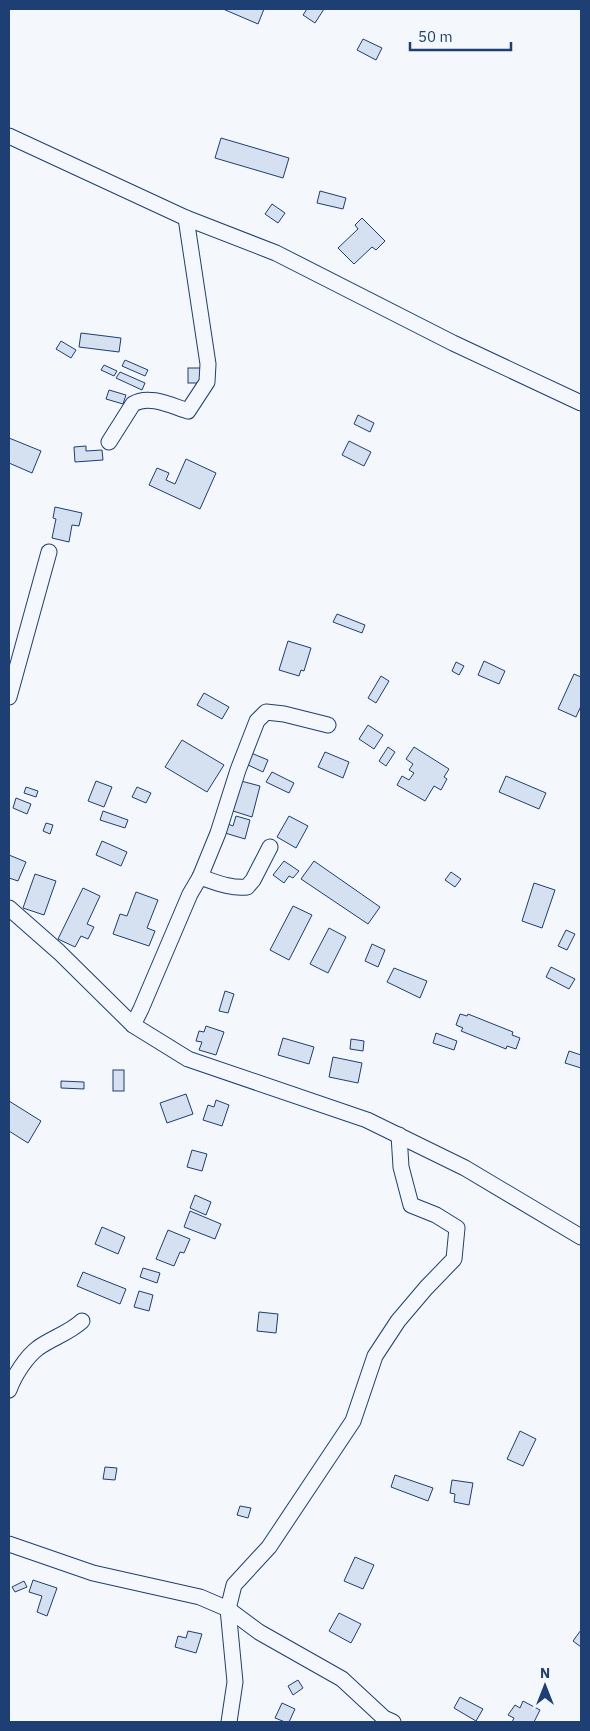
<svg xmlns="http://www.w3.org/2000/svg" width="590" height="1731" font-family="'IBM Plex Sans',sans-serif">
<rect width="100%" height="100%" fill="#f4f7fb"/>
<g fill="#d5e0f0" stroke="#1d3f73">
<polygon points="223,9 264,9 258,24"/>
<polygon points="307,9 324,9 315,23 303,15"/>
<polygon points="363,39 382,48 376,60 357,50"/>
<polygon points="221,138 289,158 283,178 215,158"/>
<polygon points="320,191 346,198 343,209 317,203"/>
<polygon points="272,204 285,213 278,223 265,214"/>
<polygon points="362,218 385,241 376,250 372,247 354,264 338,248 358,229 355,225"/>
<polygon points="81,333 121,338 119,352 79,347"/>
<polygon points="61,341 76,350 71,358 56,349"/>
<polygon points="125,360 148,370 145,376 122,366"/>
<polygon points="104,365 117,371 114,376 101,370"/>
<rect x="188" y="368" width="13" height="15"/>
<polygon points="120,372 145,383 142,390 116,378"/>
<polygon points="109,390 126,395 123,404 106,399"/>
<polygon points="358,415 374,423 370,432 354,424"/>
<polygon points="9,438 41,451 32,473 9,463"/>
<polygon points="349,441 371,452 364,466 342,455"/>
<polygon points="86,446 86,451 102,450 103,460 75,462 74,447"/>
<polygon points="186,459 216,473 200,509 149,485 157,468 169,473 166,480 175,484"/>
<polygon points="55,507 82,513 79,526 72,525 69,542 52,538 56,519 53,518"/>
<polygon points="337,614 365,625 362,633 333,622"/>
<polygon points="288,641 311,648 304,671 301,670 299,676 279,670"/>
<polygon points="484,661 505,671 499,684 478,675"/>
<polygon points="456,662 464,666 459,675 452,671"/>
<polygon points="574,674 581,677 581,706 576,717 558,709"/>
<polygon points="381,676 389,681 376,703 368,698"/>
<polygon points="204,693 229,707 222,719 197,705"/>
<polygon points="368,725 383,735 374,749 359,739"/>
<polygon points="182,740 224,765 207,792 165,767"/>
<polygon points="388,747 395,752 386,766 379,761"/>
<polygon points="414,747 449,769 444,777 447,779 441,790 434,786 425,801 397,785 402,776 409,780 414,773 409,770 413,764 406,759"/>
<polygon points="325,752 349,762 343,778 318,767"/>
<polygon points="251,753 268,760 263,772 246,764"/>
<polygon points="272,772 294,783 289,793 266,782"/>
<polygon points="506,776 546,793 539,809 499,792"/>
<polygon points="96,781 112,787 104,807 88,801"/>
<polygon points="241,781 260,786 252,817 233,811"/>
<polygon points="26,787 38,791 36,797 24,793"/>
<polygon points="137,787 151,793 146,803 132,797"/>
<polygon points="16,798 31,804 27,814 13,808"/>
<polygon points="103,811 128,820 125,828 100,820"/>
<polygon points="236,816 250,820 245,839 225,833 228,824 233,826"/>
<polygon points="289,816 308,826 296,848 277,837"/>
<polygon points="46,823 53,825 50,834 43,831"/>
<polygon points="102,841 127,852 121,866 96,855"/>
<polygon points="9,855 26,862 18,881 9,878"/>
<polygon points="284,861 299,871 293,878 289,876 284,883 273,875"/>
<polygon points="314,861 380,907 368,924 301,879"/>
<polygon points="451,872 461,879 455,887 445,880"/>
<polygon points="35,874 56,881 44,915 23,908"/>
<polygon points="534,883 555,890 542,928 522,921"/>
<polygon points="83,888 100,896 87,924 94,927 88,939 81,936 75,947 58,939"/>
<polygon points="136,892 158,900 147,928 155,931 149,946 113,934 120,914 127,916"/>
<polygon points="293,906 312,915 289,960 270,950"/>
<polygon points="329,928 346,937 328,973 310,964"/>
<polygon points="566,930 575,934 567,950 558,946"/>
<polygon points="372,944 385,950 378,967 365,961"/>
<polygon points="551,967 575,979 569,989 546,977"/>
<polygon points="394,968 427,981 420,998 387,982"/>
<polygon points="225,991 234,994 228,1013 219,1011"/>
<polygon points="460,1014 467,1016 468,1014 513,1032 512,1035 520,1038 516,1049 507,1046 506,1049 461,1031 463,1028 456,1025"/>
<polygon points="206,1026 224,1032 216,1055 199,1050 202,1042 196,1041 199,1031 204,1032"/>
<polygon points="436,1033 457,1041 454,1050 433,1043"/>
<polygon points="283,1038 314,1047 309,1064 278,1055"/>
<polygon points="351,1039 364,1041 363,1051 350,1049"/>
<polygon points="569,1051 581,1055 581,1068 565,1063"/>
<polygon points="333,1057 362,1063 358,1083 329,1077"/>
<rect x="113" y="1070" width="11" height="21"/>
<polygon points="61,1081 84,1082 84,1089 61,1088"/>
<polygon points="186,1094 193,1114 167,1123 160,1103"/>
<polygon points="216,1100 229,1105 222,1126 203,1120 208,1105 214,1107"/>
<polygon points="9,1101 41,1121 28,1143 9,1131"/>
<polygon points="192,1150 207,1154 202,1171 187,1167"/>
<polygon points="195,1195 211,1202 206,1215 190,1208"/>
<polygon points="190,1211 221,1224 215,1239 184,1227"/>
<polygon points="102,1227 125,1237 118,1254 95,1244"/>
<polygon points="168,1230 190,1239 184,1253 180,1252 174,1266 156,1259"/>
<polygon points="143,1268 160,1273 157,1283 140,1277"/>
<polygon points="83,1272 126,1289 120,1304 77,1286"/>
<polygon points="139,1291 153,1295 149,1311 134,1307"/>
<polygon points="259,1312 278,1314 276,1333 257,1331"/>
<polygon points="520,1431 536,1439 523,1466 507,1459"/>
<polygon points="105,1467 117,1468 115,1480 103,1479"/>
<polygon points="395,1475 433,1488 428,1501 391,1487"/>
<polygon points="452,1480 473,1483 469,1505 454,1502 455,1494 450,1493"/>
<polygon points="240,1506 251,1508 248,1518 237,1515"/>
<polygon points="355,1557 374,1565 363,1589 344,1581"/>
<polygon points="33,1580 57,1588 47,1616 37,1612 42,1596 29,1592"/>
<polygon points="24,1581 27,1587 15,1592 12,1587"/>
<polygon points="339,1613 361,1624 351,1643 329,1631"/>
<polygon points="581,1630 581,1647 573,1641"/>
<polygon points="188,1631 202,1634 196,1653 175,1647 178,1636 186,1638"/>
<polygon points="298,1680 303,1688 293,1695 288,1686"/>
<polygon points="460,1697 483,1709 476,1721 454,1708"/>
<polygon points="523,1701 540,1710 534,1722 512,1722 514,1718 508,1715 515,1705 520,1708"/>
<polygon points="282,1703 295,1709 289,1722 285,1722 275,1718"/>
</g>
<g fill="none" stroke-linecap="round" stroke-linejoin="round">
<g stroke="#1d3f73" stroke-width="17">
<g id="minor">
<polyline points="9,136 186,218 276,253 453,343 581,403"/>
<path d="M109,442L133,404C149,394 172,406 188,411L207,382L208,364L186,218"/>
<polyline points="9,697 49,552"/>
<path d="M200,877C215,882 231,889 247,887L253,880L270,847"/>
<polyline points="9,908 59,952 133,1025 188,1059 367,1120 465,1168 581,1237"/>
<polyline points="133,1025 141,1009 190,894 200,877 218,833 238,770 257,721 266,712 284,714 328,725"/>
<path d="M9,1390C14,1376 26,1357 38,1348C52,1338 69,1333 82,1321"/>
<polyline points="9,1544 93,1573 200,1597 228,1609 259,1632 342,1679 384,1718 393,1722"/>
<polyline points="229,1722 235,1682 228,1609 234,1585 269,1547 353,1421 375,1356 398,1321 426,1288 454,1259 457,1228 436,1215 411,1205 401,1167 399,1135"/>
</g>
</g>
<use href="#minor" stroke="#f4f7fb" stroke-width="15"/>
</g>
<rect width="590" height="1731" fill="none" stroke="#1d3f73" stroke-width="20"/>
<g transform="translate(545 1686)" stroke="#f4f7fb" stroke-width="4" paint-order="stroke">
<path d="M0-4L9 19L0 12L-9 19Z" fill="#1d3f73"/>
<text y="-8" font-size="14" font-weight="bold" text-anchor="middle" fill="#1d3f73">N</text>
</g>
<path d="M410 42v8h101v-8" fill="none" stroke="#1d3f73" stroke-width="2.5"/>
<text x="418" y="42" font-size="15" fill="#1d3f73" stroke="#f4f7fb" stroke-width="4" paint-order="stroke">50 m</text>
</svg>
